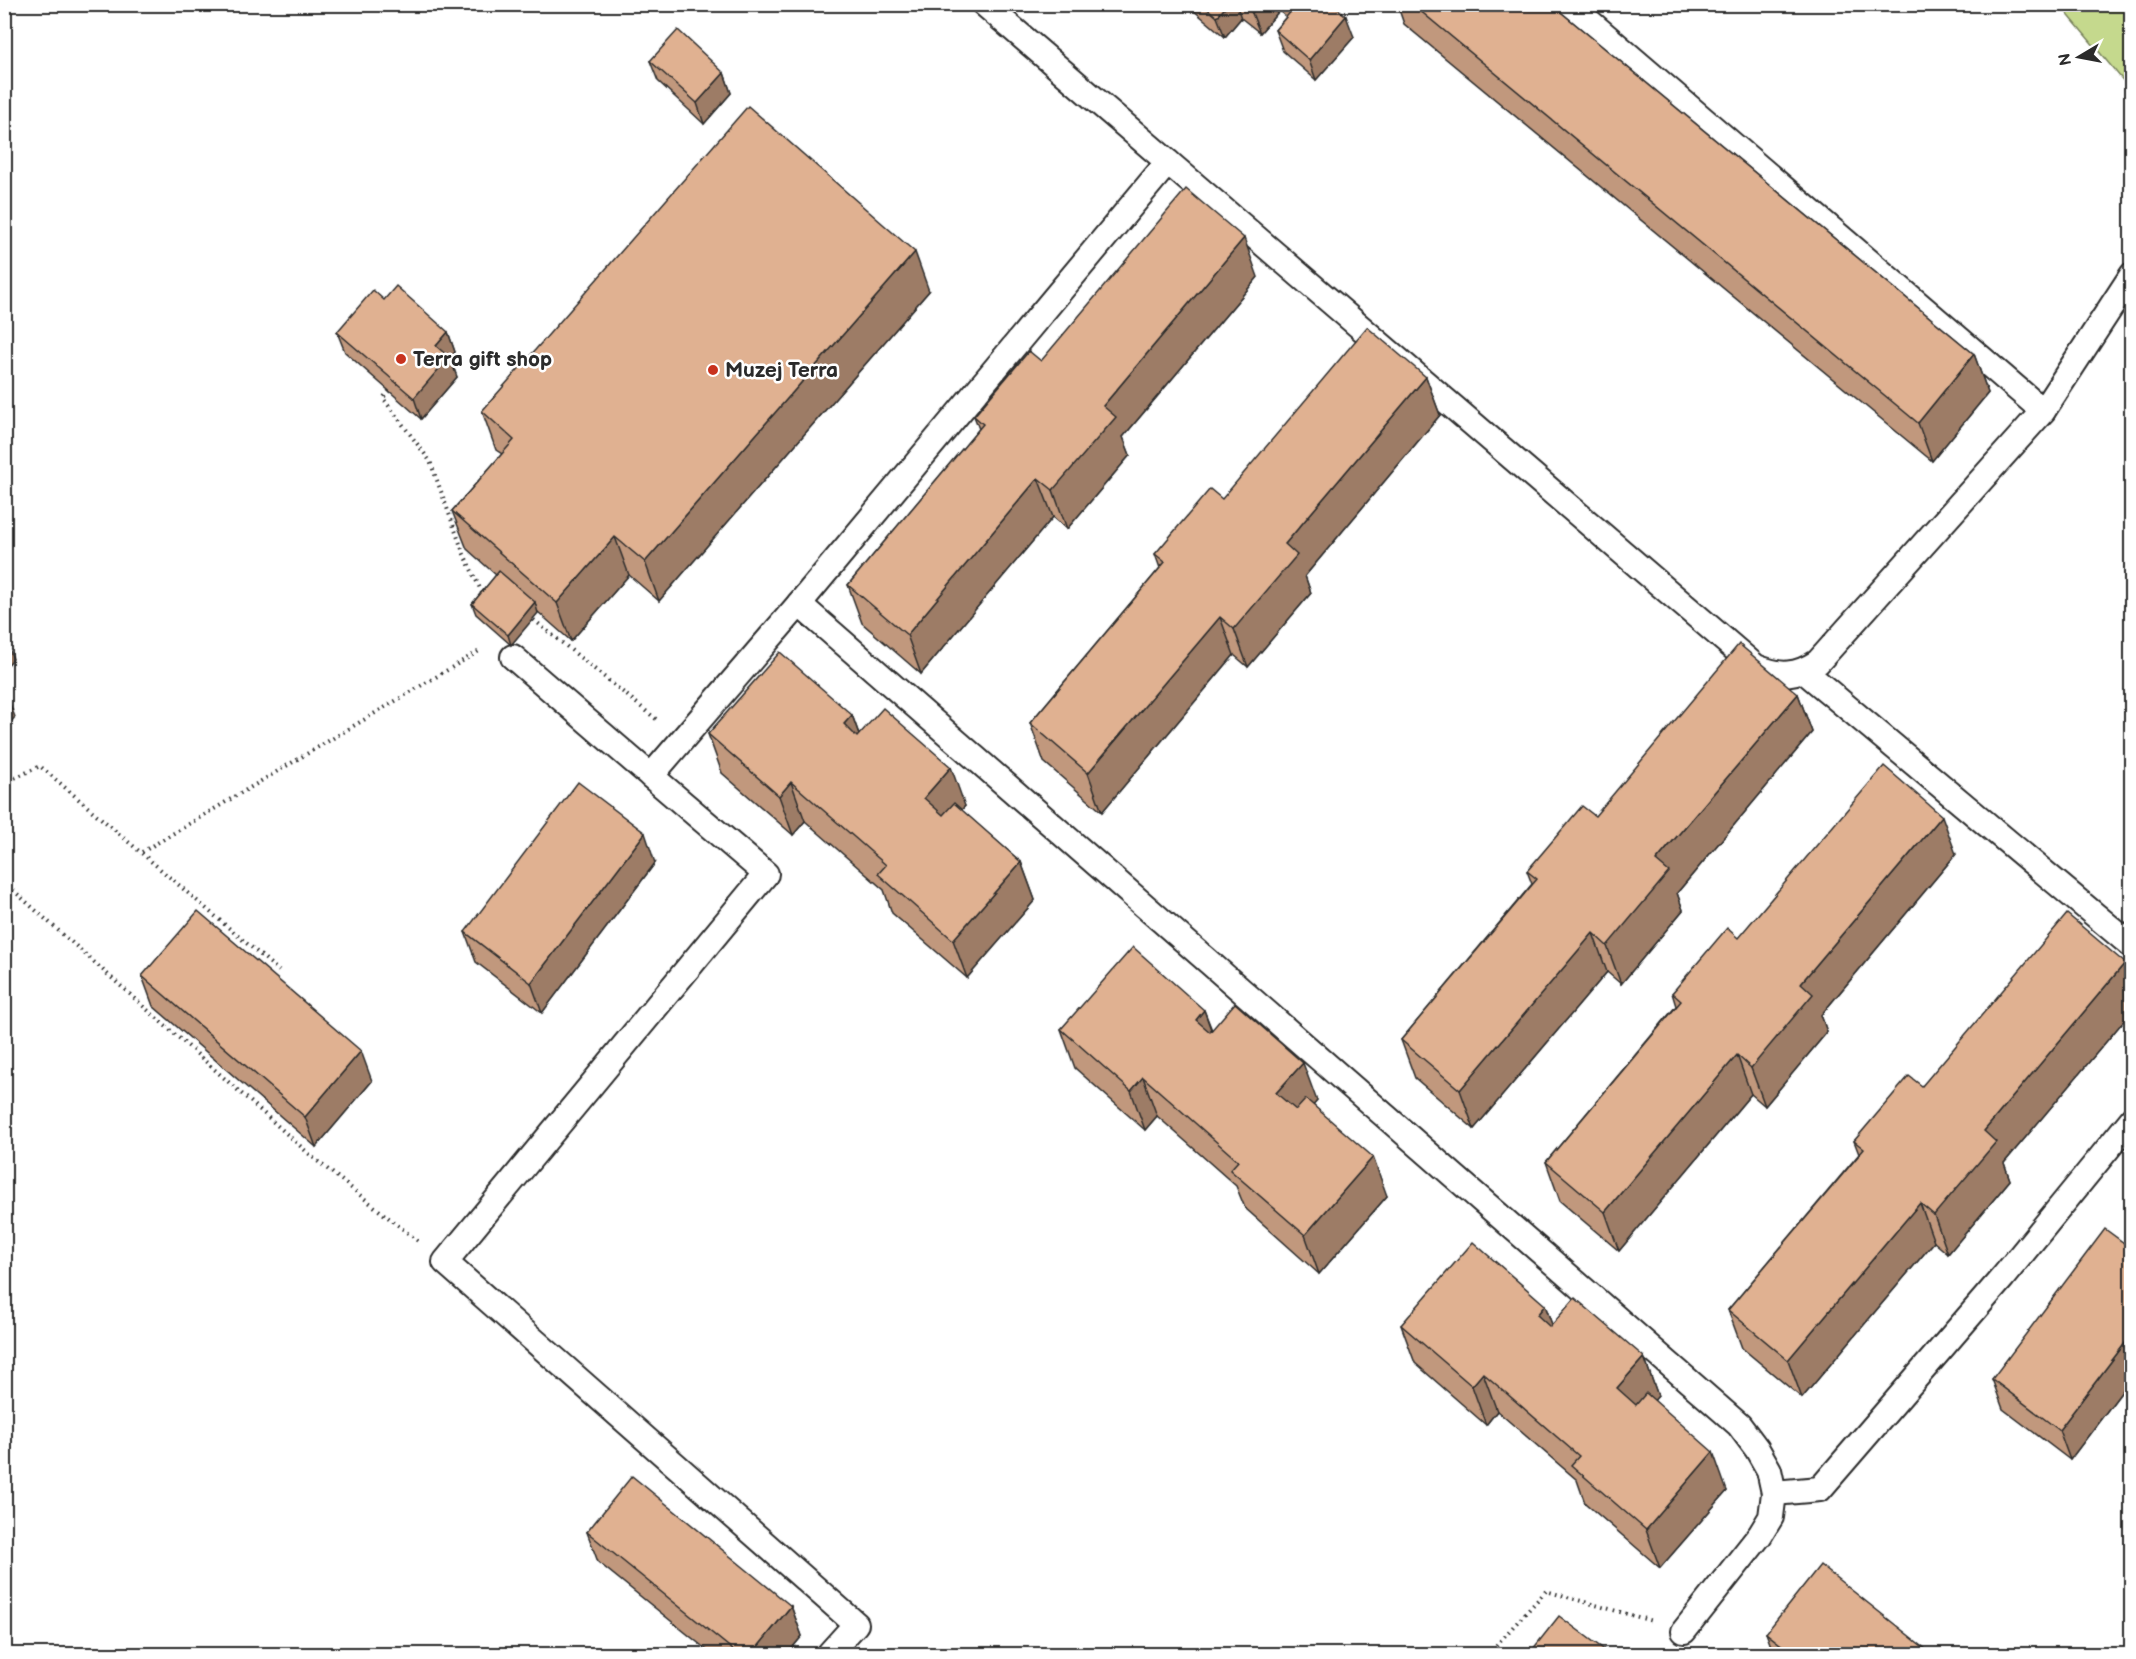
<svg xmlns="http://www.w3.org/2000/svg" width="2136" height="1659" font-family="'Balsamiq Sans',sans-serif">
<rect width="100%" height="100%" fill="#fff"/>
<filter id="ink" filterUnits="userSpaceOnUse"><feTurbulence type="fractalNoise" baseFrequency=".0167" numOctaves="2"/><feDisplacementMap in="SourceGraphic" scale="12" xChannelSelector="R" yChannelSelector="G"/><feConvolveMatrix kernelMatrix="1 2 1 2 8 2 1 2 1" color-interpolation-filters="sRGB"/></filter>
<g filter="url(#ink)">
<polygon fill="#c5d98d" stroke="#78825c" stroke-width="1.5" points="2060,5 2131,5 2131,90"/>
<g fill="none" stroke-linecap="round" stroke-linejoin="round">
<g stroke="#2b2b2b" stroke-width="28">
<g id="lane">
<path d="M984,4L1756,667C1781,677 1796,676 1818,662L2043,411L2132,275"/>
<polyline points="1569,4 2043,411"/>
<polyline points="799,604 1739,1425 1757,1449 1769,1470 1774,1493 1771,1517 1760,1535 1684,1631"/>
<polyline points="513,657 651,776"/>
<polyline points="1804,671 2132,946"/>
<polyline points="1774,1493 1820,1489 2003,1277 2132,1119"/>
<polyline points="829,1654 856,1624 445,1262 766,874 651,776 799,604 1168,162"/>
</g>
</g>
<g stroke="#2b2b2b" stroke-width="4" stroke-dasharray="1.5 4.5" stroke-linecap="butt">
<polyline points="389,391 383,398 430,461 463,552 484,597"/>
<polyline points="529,616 656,719"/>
<polyline points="4,783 40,766 279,971"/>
<polyline points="142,852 481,650"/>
<polyline points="4,882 316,1160 419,1242"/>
<polyline points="1488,1654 1546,1591 1652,1621"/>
</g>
<use href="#lane" stroke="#fff" stroke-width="24"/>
</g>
<g fill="#c1987d" stroke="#2b2b2b" stroke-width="1.5">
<polygon points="1186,4 1333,4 1354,37 1316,80 1283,51 1275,30 1286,17 1279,11 1260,33 1241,18 1225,37"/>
<polygon points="1397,4 1551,4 1974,354 1988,393 1932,461 1404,24"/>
<polygon points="650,61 724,73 731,93 704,124 658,81"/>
<polygon points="1258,277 1123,437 1130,455 1067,529 1053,517 921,674 862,623 848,585 979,429 974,416 1041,361"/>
<polygon points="929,291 659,601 629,575 571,641 538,612 511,645 476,614 472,604 496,575 467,549 452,511 502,454 496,450 482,411"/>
<polygon points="337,332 448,332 455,352 450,358 457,377 421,419 345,352"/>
<polygon points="1426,377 1440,415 1305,576 1311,593 1248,667 1234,655 1102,812 1044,762 1030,723 1160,568 1155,554"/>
<polygon points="1798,694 1812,732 1677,893 1683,910 1621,984 1607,972 1474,1129 1415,1078 1401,1040 1532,884 1527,871 1595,816"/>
<polygon points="852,715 859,734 965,806 961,810 1021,862 1035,900 967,978 892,913 884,890 805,821 793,835 722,773 708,734"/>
<polygon points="2132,835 2132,856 2126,841"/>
<polygon points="1956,854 1821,1015 1827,1032 1765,1106 1751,1094 1619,1251 1560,1201 1546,1162 1676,1006 1672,993 1738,938"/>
<polygon points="655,863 542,1013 476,962 465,932"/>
<polygon points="2125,963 2132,980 2132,1011 2004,1163 2010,1180 1948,1254 1934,1242 1802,1398 1742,1348 1728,1310 1859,1154 1854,1141 1922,1086"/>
<polygon points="142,976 372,1081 316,1147 153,1006"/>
<polygon points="1204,1010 1212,1030 1317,1101 1313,1105 1387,1196 1319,1274 1245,1208 1236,1186 1157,1116 1145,1130 1075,1068 1061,1029"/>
<polygon points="2132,1249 2132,1378 2070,1460 2003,1409 1992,1379"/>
<polygon points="1545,1305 1552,1325 1644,1357 1658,1396 1654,1400 1727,1491 1660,1568 1585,1503 1577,1480 1497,1411 1486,1425 1415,1363 1401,1325"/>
<polygon points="587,1532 791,1606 802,1636 787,1654 712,1654 598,1562"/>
<polygon points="1766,1633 1932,1654 1774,1654"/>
</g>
<g fill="#9d7c66" stroke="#2b2b2b" stroke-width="1.5">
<polygon points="1228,4 1236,4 1241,18 1225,37 1217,17"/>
<polygon points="1259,4 1277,4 1279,11 1260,33 1252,13"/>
<polygon points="1346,16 1354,37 1316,80 1309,60"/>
<polygon points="724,73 731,93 704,124 697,103"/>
<polygon points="1244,238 1258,277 1123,437 1130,455 1067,529 1053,490 1103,406"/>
<polygon points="915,252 929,291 659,601 645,562"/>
<polygon points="448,332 455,352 450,358 457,377 421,419 414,398 436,346"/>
<polygon points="1974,354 1988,393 1932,461 1918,423"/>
<polygon points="1426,377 1440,415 1305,576 1311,593 1248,667 1234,629 1285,544"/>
<polygon points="1038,478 1053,517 921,674 907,635"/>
<polygon points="615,537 629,575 571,641 557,603"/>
<polygon points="535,602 538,613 511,645 508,635"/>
<polygon points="1220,617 1234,655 1102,812 1088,773"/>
<polygon points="4,634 13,659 4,669"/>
<polygon points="4,688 15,717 4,730"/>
<polygon points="1798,694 1812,732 1677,893 1683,910 1621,984 1607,946 1656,861"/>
<polygon points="852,715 866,754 844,724"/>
<polygon points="951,767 965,806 938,836 924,798"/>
<polygon points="791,782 805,821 793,835 779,796"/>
<polygon points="1942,816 1956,854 1821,1015 1827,1032 1765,1106 1751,1068 1801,983"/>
<polygon points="645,833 655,863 542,1013 531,983"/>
<polygon points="1021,862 1035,900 967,978 953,940"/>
<polygon points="1593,933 1607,972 1474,1129 1460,1090"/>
<polygon points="2125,963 2132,980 2132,1011 2004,1163 2010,1180 1948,1254 1934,1215 1984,1131"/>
<polygon points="1204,1010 1218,1049 1196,1020"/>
<polygon points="361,1051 372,1081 316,1147 305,1117"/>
<polygon points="1737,1055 1751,1094 1619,1251 1605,1212"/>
<polygon points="1303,1063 1317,1101 1290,1132 1276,1093"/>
<polygon points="1143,1077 1157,1116 1145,1130 1131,1091"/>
<polygon points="1373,1157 1387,1196 1319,1274 1305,1235"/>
<polygon points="1920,1203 1934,1242 1802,1398 1788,1360"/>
<polygon points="1545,1305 1559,1344 1537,1315"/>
<polygon points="2132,1334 2132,1378 2070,1460 2059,1430"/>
<polygon points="1644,1357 1658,1396 1631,1427 1617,1388"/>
<polygon points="1483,1373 1497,1411 1486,1425 1472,1386"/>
<polygon points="1713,1452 1727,1491 1660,1568 1646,1530"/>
<polygon points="791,1606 802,1636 787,1654 752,1654"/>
</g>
<g fill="#e0b191" stroke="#2b2b2b" stroke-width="1.5">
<polygon points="1202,4 1228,4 1217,17"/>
<polygon points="1242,4 1259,4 1252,13"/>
<polygon points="1288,4 1333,4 1346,16 1309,60 1275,30 1293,9"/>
<polygon points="1412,4 1551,4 1974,354 1918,423"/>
<polygon points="678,30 724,73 697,103 650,61"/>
<polygon points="748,106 915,252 645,562 615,537 557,603 452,511 514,440 482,411"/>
<polygon points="1186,189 1244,238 1103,406 1116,417 1053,490 1038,478 907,635 848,585 983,424 974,416 1029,351 1041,361"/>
<polygon points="396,286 448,332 436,346 449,357 414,398 337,332 373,290 384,300"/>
<polygon points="1367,327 1426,377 1285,544 1297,555 1234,629 1220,617 1088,773 1030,723 1165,562 1155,554 1210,489 1222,499"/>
<polygon points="499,571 535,602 508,635 472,604"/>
<polygon points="1739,644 1798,694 1656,861 1669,872 1607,946 1593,933 1460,1090 1401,1040 1537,879 1527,871 1582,806 1595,816"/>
<polygon points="780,652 852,715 844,724 857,737 883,708 951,767 924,798 943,815 954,803 1021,862 953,940 878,874 886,865 791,782 779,796 708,734"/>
<polygon points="1884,766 1942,816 1801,983 1813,994 1751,1068 1737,1055 1605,1212 1546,1162 1681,1001 1672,993 1727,928 1738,938"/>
<polygon points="578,782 645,833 531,983 465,932"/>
<polygon points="2132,835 2132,846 2126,841"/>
<polygon points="198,911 361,1051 305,1117 142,976"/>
<polygon points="2067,914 2125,963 1984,1131 1996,1142 1934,1215 1920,1203 1788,1360 1728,1310 1864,1149 1854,1141 1909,1076 1922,1086"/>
<polygon points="1133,947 1204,1010 1196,1020 1210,1032 1235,1003 1303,1063 1276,1093 1296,1110 1306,1099 1373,1157 1305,1235 1230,1170 1238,1161 1143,1077 1131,1091 1061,1029"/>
<polygon points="2105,1229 2132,1249 2132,1334 2059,1430 1992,1379"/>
<polygon points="1473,1242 1545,1305 1537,1315 1550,1327 1575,1298 1644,1357 1617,1388 1636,1405 1646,1393 1713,1452 1646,1530 1571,1465 1579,1456 1483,1373 1472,1386 1401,1325"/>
<polygon points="632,1476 791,1606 752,1654 738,1654 587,1532"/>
<polygon points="1820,1565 1932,1654 1793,1654 1766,1633"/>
<polygon points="1559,1616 1610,1654 1529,1654"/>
</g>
</g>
<g fill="#c8321e" stroke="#fff" stroke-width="2">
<circle cx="401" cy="359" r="6"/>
<circle cx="713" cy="370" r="6"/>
</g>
<g text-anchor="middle" stroke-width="5" stroke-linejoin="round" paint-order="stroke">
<g font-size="21" font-weight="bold" fill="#2b2b2b" stroke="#fff" text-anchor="start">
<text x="413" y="366">Terra gift shop</text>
<text x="725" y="377">Muzej Terra</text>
</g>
</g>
<rect width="2136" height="1659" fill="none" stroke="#fff" stroke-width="24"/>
<rect x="12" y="12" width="2112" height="1635" fill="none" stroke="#2b2b2b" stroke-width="2" filter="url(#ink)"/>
<g transform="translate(2079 57) rotate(260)" stroke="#ffffff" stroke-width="4.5" paint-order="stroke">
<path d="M0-4.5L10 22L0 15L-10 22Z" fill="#2b2b2b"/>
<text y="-9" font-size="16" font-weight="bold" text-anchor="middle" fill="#2b2b2b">N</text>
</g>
</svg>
